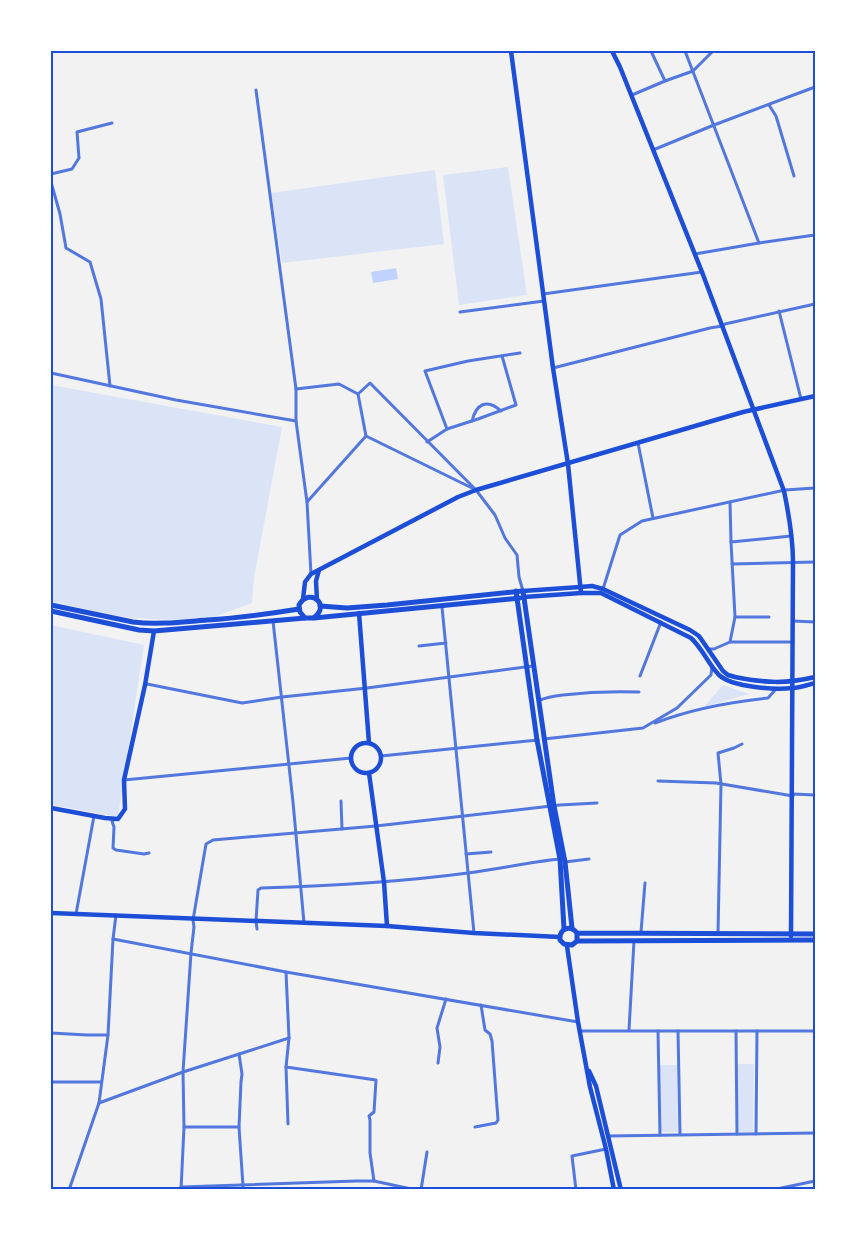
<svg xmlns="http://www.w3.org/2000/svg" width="866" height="1241" font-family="Inter,sans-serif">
<rect width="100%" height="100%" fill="#f2f2f2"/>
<g fill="#dbe4f7">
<polygon points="508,167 527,295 459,305 443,175"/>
<polygon points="435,170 444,244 282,263 271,193"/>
<polygon points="51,385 282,427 254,578 252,603 211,618 178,620 129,618 51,602"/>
<polygon points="51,625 144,645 118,817 51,805"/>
<polygon points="723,685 749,694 704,707"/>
<polygon points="738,1064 754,1064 753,1132 738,1132"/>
<polygon points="659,1065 677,1065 678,1132 661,1132"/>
</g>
<polygon fill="#bfd3fe" points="396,268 398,279 373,283 371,272"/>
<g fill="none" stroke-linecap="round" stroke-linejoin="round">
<g stroke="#5277de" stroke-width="3">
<polyline points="651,51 665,81"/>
<polyline points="685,51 759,243"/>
<polyline points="256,90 296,389"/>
<polyline points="632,95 665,81 693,71 713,51"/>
<polyline points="769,105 776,116 794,176"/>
<polyline points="653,150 714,125 815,87"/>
<polyline points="51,174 72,169 79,158 77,132 112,123"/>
<polyline points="51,182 60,214 66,248 90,262 101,299 110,386"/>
<polyline points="695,254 759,243 815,235"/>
<polyline points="543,294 702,272"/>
<polyline points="779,311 801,399"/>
<polyline points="460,312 544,301"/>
<polyline points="553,368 710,328 722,326 725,324 815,304"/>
<polyline points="51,373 176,400 296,421 307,502 311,574"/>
<polyline points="296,421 296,389 339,384 358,394 370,383 476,490 495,515 505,538 517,555 519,577 523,591"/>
<path d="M472,421C476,404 487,398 501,411"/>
<polyline points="447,429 425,371 468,361 520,353"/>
<polyline points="366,436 472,488"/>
<polyline points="427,442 447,429 478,419 516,405 502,356"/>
<polyline points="638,443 653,518"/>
<polyline points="307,502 366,436 358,394"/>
<polyline points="730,502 731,542"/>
<polyline points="732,564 815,562"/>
<polyline points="603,589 620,535 642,521 785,490 815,488"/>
<polyline points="442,607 474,933"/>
<polyline points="735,617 769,617"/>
<polyline points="273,621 293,802 304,923"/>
<polyline points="793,621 815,622"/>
<polyline points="730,642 793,642"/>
<polyline points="419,646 446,643"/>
<polyline points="708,649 714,649 730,642 735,617 731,542 791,536"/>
<polyline points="640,676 661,622"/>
<polyline points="145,685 147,684 242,703 282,697 367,688 533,666"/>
<path d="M540,700C547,697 555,696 563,695C588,692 613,691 639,692"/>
<path d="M655,723C691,709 730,702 768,698L776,689"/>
<polyline points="544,739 643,728 677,708 711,675 712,667"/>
<polyline points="381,756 538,740"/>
<polyline points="124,780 351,758"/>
<polyline points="658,781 716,783 793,796 793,794 815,795"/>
<polyline points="341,801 342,829"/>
<polyline points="114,820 112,821 114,827 113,848 116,850 144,854 149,853"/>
<polyline points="466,854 491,852"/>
<polyline points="565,862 589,859"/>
<polyline points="76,914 94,816"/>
<path d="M257,929L256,921L258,890L261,888C331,886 400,882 468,873C499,869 529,862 560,859"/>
<polyline points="641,932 645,883"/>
<polyline points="718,933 721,784 718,753 734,748 742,744"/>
<polyline points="113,939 286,972 578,1022"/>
<polyline points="286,972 289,1038 286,1067 288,1124"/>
<polyline points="629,1030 634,941"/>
<polyline points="580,1031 815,1031"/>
<polyline points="658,1031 660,1135"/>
<polyline points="678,1031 680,1134"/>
<polyline points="736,1031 737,1134"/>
<polyline points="51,1033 87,1035 108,1035"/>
<polyline points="239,1054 242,1074 241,1082 239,1127 243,1186"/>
<polyline points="438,1063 440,1047 437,1028 446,999"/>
<polyline points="286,1067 376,1080 374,1112 369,1116 370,1120 370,1153 374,1181"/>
<polyline points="51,1082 101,1082"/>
<polyline points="99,1103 183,1072 289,1038"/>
<polyline points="184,1127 239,1127"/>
<polyline points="475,1127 496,1123 498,1120 492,1041 490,1034 485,1030 481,1005"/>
<polyline points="756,1134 757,1031"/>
<polyline points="608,1136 815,1133"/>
<polyline points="181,1187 356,1181 374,1181 416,1190"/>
<polyline points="470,1189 470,1190"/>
<polyline points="69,1190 99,1103 108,1035 113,939 116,915"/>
<polyline points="181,1190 184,1127 183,1072 191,953 194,927 193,920 206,844 213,840 376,826 560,805 597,803"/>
<polyline points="421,1190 427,1152"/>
<polyline points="576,1190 572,1156 606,1149"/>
<polyline points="772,1190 815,1181"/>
</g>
<g stroke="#1d4ed8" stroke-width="4.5">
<path d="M612,51L620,67L702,272L784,491C789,515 793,538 793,562L791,936"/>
<path d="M580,587L592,586L603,589L690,630L699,636L723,671L728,675L735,677C765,683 786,684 815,677"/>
<path d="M581,593H601L691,638C703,649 708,664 719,675C732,687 774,690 792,688C800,688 808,685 815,683"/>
<polyline points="303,599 305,582 311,574 458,497 476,490 743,412 815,396"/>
<polyline points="317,600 316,581 319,570"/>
<polyline points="359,613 369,743"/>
<circle cx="366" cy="758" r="15"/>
<polyline points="369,773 384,882 387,926"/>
<polyline points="51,808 105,818 118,819 125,809 124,780 145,685 154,631"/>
<polyline points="51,913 387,926 474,933 560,937"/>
</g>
<g stroke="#1d4ed8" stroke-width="4.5">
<polyline points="511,51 553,368 568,464 581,593 524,597"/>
<polyline points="523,591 580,587"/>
<polyline points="567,946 578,1022 590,1087 606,1149 614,1190"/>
<polyline points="589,1071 596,1086 621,1190"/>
</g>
<g stroke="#1d4ed8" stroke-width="5">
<polyline points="516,591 537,740 560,859 564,929"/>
<path d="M51,605L133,622C157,625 182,622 207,620C238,618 268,614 299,609"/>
<polyline points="320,606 347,608 387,605 523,591 554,806 565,862 572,928"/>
<path d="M51,611L139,630L154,631L305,618H313C332,606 310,586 299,605L300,612L305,618"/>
<polyline points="314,618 520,598"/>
<path d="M577,933V941L572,945L564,944L560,940C559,929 570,924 577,933L815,934"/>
<polyline points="577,941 815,940"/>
</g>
</g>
<rect width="866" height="1241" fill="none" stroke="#ffffff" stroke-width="105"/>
<rect x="52" y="52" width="762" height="1136" fill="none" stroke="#1d4ed8" stroke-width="2"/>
</svg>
